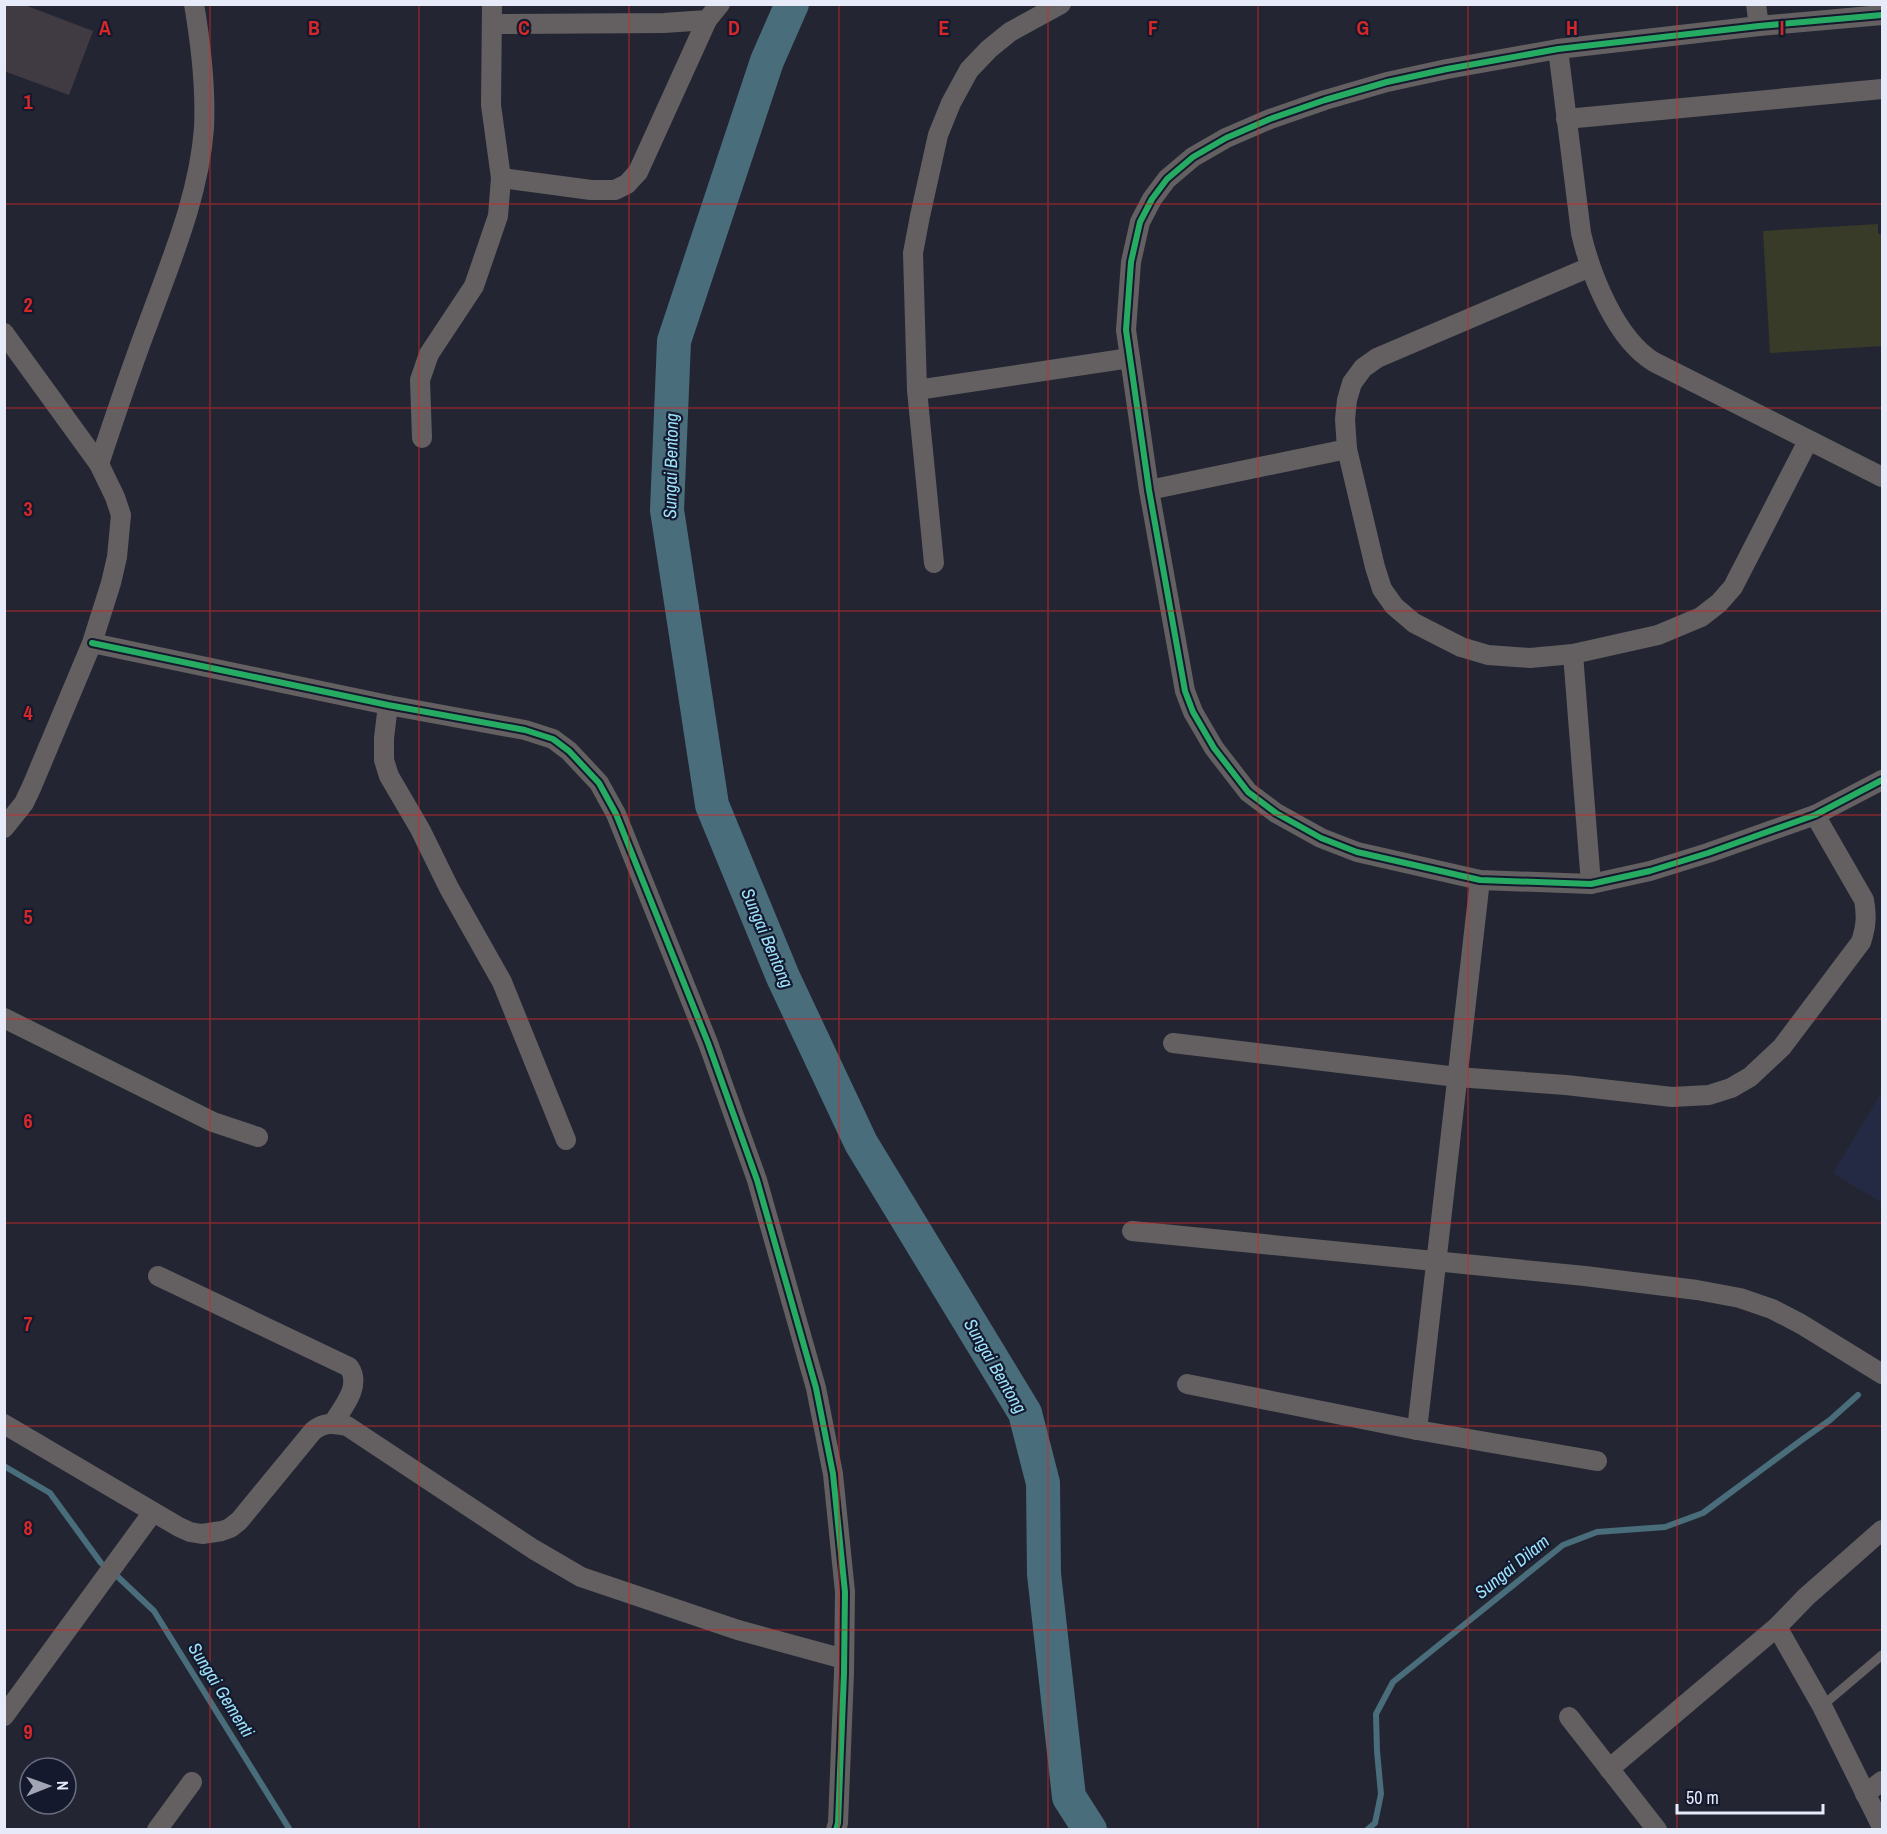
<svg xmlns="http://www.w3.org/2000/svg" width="1887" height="1834" font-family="'Archivo Narrow',sans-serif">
<rect width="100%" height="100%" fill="#232632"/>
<polygon fill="#252a44" points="1882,1092 1882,1203 1833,1173"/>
<polygon fill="#383b28" points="1878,224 1878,234 1882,234 1882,346 1770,353 1763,231"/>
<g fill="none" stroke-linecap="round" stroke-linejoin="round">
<g stroke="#496d7a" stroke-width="6">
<polyline points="4,1466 50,1493 101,1563"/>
<polyline points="117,1576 154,1611 290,1830"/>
<polyline points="1367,1830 1375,1823 1381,1794 1377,1751 1376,1714 1393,1682 1563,1545 1597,1532 1665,1527 1703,1513 1803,1439 1830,1420 1858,1395"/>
</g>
<polyline stroke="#496d7a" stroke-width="34" points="792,4 767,61 674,341 667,510 712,805 783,977 861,1143 1025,1413 1043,1483 1044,1574 1069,1797 1090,1830"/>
</g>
<polygon fill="#403b43" points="4,4 22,4 93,31 69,95 4,71"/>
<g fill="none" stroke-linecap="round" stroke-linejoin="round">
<polyline stroke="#646061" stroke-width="9" points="1822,1706 1882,1655"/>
<g stroke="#646061" stroke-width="20">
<polyline points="1061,4 1010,32 989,49 969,70 951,103 938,135 920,216 913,253 917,390 1130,358"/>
<polyline points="1756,4 1759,26"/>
<polyline points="1882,15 1759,26 1558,49 1447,69 1387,82 1325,100 1270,119 1226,138 1193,157 1167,179 1152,199 1140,222 1131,262 1126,330 1149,490 1185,691 1193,712 1214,748 1248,792 1276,813 1321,838 1357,852 1480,880 1591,884 1650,871 1708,853 1815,815 1882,780"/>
<polyline points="492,24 664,23 707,20 720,4"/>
<path d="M1558,49L1581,233C1591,276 1616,339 1654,362L1882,477"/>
<polyline points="1566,119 1882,89"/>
<polyline points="501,178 591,190 615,190 627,184 638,172 707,20"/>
<polyline points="1590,267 1377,358 1363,368 1352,383 1347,400 1345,419 1347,449 1375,567 1382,589 1394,606 1414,623 1461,647 1488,655 1530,658 1573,654 1658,635 1701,617 1719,603 1733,587 1808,441"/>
<polyline points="4,333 99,464 115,497 121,515 117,557 111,583 92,643 32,786 24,803 4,828"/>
<polyline points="917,390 934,563"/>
<polyline points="422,438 420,380 429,354 474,286 498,216 501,178 491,105 492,4"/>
<path d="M99,464C115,416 131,368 149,321C172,258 199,195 204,128C206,86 201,45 194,4"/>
<polyline points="1149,490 1347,449"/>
<polyline points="92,643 388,705 525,730 553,739 569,751 599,783 616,814 708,1043 757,1180 816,1388 833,1474 845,1592 844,1673 838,1823 836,1830"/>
<polyline points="1573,654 1591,884"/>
<polyline points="388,705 384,738 384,760 389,776 420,829 449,888 502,982 566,1140"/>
<polyline points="4,1018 213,1122 258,1137"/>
<path d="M1173,1043L1457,1077L1566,1085L1672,1097L1709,1095L1731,1088L1750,1077L1782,1047L1861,942C1866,927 1867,916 1864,900L1815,815"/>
<polyline points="1132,1231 1585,1276 1697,1290 1740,1298 1772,1309 1801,1324 1882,1374"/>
<path d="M158,1276L349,1367C362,1386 343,1407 333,1423"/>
<polyline points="1187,1384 1417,1430 1597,1461"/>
<path d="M4,1424L179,1527L190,1532L202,1534L222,1531L230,1528L239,1521L313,1431C324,1422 333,1423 347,1426L533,1549L581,1577L738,1630L844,1659"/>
<polyline points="1417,1430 1480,880"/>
<polyline points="1777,1627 1822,1706 1882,1827"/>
<polyline points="4,1716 153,1512"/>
<polyline points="1569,1717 1657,1830"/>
<polyline points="1609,1769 1777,1627 1806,1597 1882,1530"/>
<polyline points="1865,1794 1882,1781"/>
<polyline points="157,1830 192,1782"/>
</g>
<g stroke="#14192e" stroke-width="10">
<g id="cycleway">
<polyline points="1882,15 1759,26 1558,49 1447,69 1387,82 1325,100 1270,119 1226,138 1193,157 1167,179 1152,199 1140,222 1131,262 1126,330 1149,490 1185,691 1193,712 1214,748 1248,792 1276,813 1321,838 1357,852 1480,880 1591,884 1650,871 1708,853 1815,815 1882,780"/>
<polyline points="92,643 388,705 525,730 553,739 569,751 599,783 616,814 708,1043 757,1180 816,1388 833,1474 845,1592 844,1673 838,1823 836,1830"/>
</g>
</g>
<use href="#cycleway" stroke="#26ab63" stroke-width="6"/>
</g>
<path fill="none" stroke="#d62828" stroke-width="1.5" stroke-opacity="0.55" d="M210,4V1830M419,4V1830M629,4V1830M839,4V1830M1048,4V1830M1258,4V1830M1468,4V1830M1677,4V1830M4,204H1882M4,408H1882M4,611H1882M4,815H1882M4,1019H1882M4,1223H1882M4,1426H1882M4,1630H1882"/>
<g text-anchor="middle" stroke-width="4.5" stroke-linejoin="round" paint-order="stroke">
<g font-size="18" font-style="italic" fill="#9be2fa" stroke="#14192e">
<text transform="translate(671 466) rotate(-89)" y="6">Sungai Bentong</text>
<text transform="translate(767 938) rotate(67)" y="6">Sungai Bentong</text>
<text transform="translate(995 1366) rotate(60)" y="6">Sungai Bentong</text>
<text transform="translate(1512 1567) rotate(-39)" y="6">Sungai Dilam</text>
<text transform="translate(221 1690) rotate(58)" y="6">Sungai Gementi</text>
</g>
</g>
<g font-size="20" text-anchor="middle" font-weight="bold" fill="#d62828" stroke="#14192e" stroke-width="4.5" stroke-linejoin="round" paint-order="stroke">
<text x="105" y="35">A</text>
<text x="314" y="35">B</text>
<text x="524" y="35">C</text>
<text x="734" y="35">D</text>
<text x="944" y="35">E</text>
<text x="1153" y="35">F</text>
<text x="1363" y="35">G</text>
<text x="1572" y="35">H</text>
<text x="1782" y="35">I</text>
<text x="28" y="109">1</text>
<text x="28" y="312">2</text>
<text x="28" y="516">3</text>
<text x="28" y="720">4</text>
<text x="28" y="924">5</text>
<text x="28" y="1128">6</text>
<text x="28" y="1331">7</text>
<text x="28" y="1535">8</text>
<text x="28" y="1739">9</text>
</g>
<rect width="1887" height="1834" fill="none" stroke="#e6eaf9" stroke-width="12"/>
<g transform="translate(48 1786) rotate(89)"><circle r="28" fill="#14192e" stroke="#686d7f" stroke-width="1.5"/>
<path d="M0-4.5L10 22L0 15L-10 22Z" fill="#a2a5b3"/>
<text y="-9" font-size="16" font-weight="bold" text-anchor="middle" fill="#e6eaf9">N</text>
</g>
<path d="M1677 1804v9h146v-9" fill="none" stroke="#e6eaf9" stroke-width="3"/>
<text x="1686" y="1804" font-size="18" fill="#e6eaf9" stroke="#14192e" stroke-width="4.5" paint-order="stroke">50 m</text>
</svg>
